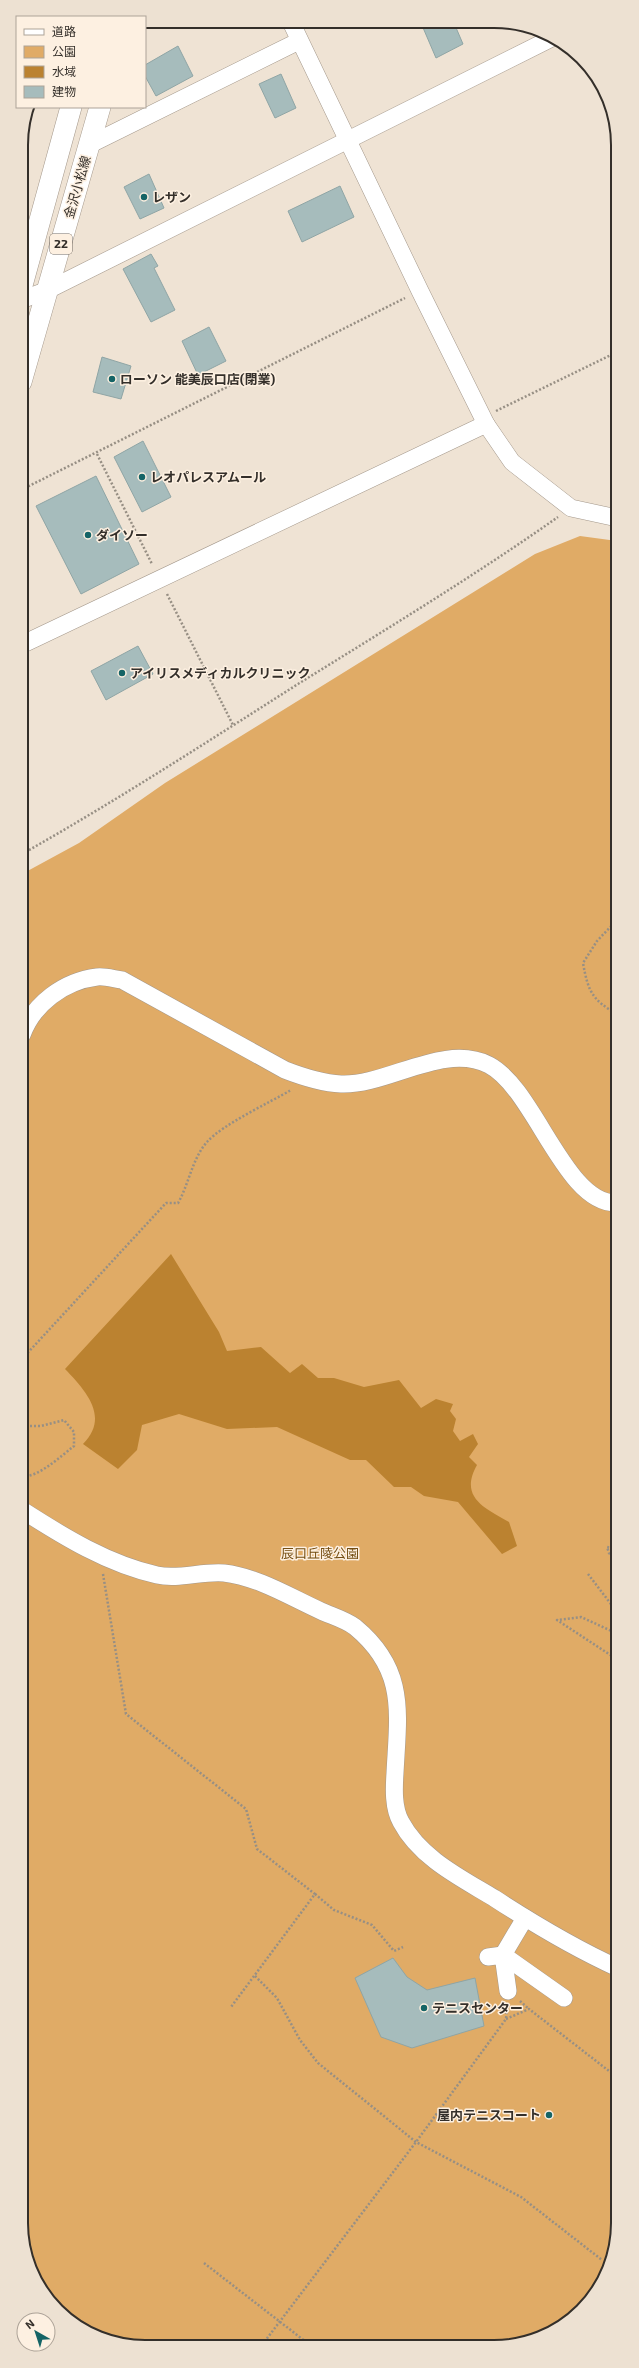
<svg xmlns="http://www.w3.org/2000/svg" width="639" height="2368" font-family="'Exo 2','Noto Sans JP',sans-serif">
<rect width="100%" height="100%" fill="#efe3d4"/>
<polygon fill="#e0ab66" points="580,536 617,541 618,2231 608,2271 587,2305 549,2334 511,2346 120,2345 83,2331 52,2305 34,2278 22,2240 22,874 79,843 165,783 535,554"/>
<path fill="#bb8230" d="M171,1254L219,1332L227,1351L261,1347L290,1373L302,1364L318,1378H334L364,1387L399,1380L421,1408L436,1399L453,1404L450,1411L456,1419L453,1431L460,1441L473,1434L478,1444L469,1457L477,1465C459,1497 484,1508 509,1522L517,1546L502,1554L458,1502L424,1496L411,1487H394L366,1460H350L277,1427L227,1429L179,1414L142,1425L137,1450L118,1469L83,1444C110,1417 86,1391 65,1369Z"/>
<g fill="#a6bcbc" stroke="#8fa5a5">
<polygon points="421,23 454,23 463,44 436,58"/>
<polygon points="178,46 193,76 156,96 145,76 145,65"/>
<polygon points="281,74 296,108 275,118 259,84"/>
<polygon points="149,174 164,208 140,219 124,187"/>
<polygon points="340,186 354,217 302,242 288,211"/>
<polygon points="151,254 158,266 154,268 175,310 151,322 123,269"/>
<polygon points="209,327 226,361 198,375 182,341"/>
<polygon points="102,357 131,366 121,399 93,392"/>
<polygon points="143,441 171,497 142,512 114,457"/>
<polygon points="96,476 139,564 81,594 36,506"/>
<polygon points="138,646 153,674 106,700 91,671"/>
<polygon points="393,1958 407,1977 427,1990 475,1978 484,2026 412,2048 381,2037 355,1978"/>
</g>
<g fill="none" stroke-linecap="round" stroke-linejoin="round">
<g stroke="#a4988b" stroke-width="18">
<g id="minor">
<polyline points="291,22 420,291 486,424 512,462 571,508 617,518"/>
<polyline points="89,145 299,41"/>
<polyline points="21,300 48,290 554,37"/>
<polyline points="21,645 486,424"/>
<path d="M22,1035C33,1004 64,981 97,977C105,976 114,979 122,980L285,1070C303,1077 321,1083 341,1084C387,1086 444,1042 489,1065C535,1089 565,1205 617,1203"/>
<path d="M22,1510C64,1537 108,1564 157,1575C178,1580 202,1571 224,1573C258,1577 290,1597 321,1611C332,1616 346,1620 355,1627C407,1670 398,1713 395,1773C394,1788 393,1808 401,1822C420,1858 461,1878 494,1898C534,1924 574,1948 618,1968"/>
<polyline points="525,1918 503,1955 564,1998"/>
<polyline points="488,1957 503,1955 508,1991"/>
</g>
</g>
<g stroke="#a4988b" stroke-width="22">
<g id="major">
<polyline points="21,289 71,107"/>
<polyline points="21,382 100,107"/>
</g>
</g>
<g stroke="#978f84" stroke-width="2.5" stroke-dasharray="2 2" stroke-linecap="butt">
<polyline points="496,411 617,352"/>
<polyline points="97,454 152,564"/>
<polyline points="21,490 405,298"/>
<polyline points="167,594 233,725"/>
<path d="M22,854C116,801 207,742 298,684C385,630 474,576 558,517"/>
<path d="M617,920L597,941L583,963C588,991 592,1000 617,1014"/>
<path d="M22,1359L166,1203H178C189,1184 192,1159 207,1142C223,1124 269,1103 291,1090"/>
<path d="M22,1426H41L64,1420L74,1432V1446C60,1457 40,1476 22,1477"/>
<polyline points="617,1549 607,1547 609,1553 617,1562"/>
<polyline points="103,1574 126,1714 246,1809 257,1849 315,1894 231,2007"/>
<polyline points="588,1574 617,1612"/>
<polyline points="618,1634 581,1617 557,1620 618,1660"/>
<polyline points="315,1894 334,1910 372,1925 394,1951 403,1947"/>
<polyline points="255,1976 277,1998 300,2040 318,2063 416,2142 521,2197 602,2260"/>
<polyline points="520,2001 529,2009"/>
<polyline points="506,2019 529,2009 618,2078"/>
<polyline points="204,2263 310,2345"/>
<polyline points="262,2345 416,2142 506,2019 507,2008"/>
</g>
<use href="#minor" stroke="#fff" stroke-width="17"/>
<use href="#major" stroke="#fff" stroke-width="21"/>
</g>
<g fill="#156466" stroke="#fdf0e1" stroke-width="1.5">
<circle cx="144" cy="197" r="4"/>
<circle cx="112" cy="379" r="4"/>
<circle cx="142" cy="477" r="4"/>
<circle cx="88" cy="535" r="4"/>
<circle cx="122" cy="673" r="4"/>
<circle cx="424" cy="2008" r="4"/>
<circle cx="549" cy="2115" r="4"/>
</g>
<g text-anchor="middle" stroke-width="3" stroke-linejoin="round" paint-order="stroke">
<rect fill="#fdf0e1" stroke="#706961" stroke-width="1" x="50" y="234" width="22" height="20" rx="3"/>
<g font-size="12" font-weight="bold" fill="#342f2a">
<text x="61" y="248">22</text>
</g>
<g font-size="13" fill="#342f2a" stroke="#fdf0e1">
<text transform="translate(77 187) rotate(-74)" y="5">金沢小松線</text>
</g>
<g font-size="13" font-weight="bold" fill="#342f2a" stroke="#fdf0e1" text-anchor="start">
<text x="152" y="202">レザン</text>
<text x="120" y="384">ローソン 能美辰口店(閉業)</text>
<text x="150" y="482">レオパレスアムール</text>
<text x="96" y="540">ダイソー</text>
<text x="130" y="678">アイリスメディカルクリニック</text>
<text x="432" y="2013">テニスセンター</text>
<text x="541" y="2120" text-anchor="end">屋内テニスコート</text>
</g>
<g font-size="13" fill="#744d11" stroke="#fdf0e1">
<text x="320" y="1558">辰口丘陵公園</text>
</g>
</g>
<path d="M0 0H639V2368H0ZM145 28H494A117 117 0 0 1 611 145V2223A117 117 0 0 1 494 2340H145A117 117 0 0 1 28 2223V145A117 117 0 0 1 145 28Z" fill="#ede1d2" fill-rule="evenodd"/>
<path fill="none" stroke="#342f2a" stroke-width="2" d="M145 28H494A117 117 0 0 1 611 145V2223A117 117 0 0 1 494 2340H145A117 117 0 0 1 28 2223V145A117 117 0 0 1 145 28Z"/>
<rect x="16" y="16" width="130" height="92" fill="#fdf0e1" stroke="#ada398"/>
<rect x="24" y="29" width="20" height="6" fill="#ffffff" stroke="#ada398"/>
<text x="52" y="36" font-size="12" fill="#342f2a">道路</text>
<rect x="24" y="46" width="20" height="12" fill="#e0ab66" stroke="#ada398"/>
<text x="52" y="56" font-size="12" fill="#342f2a">公園</text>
<rect x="24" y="66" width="20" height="12" fill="#bb8230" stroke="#ada398"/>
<text x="52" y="76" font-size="12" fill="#342f2a">水域</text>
<rect x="24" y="86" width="20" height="12" fill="#a6bcbc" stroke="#ada398"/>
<text x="52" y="96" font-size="12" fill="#342f2a">建物</text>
<g transform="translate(36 2332) rotate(321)"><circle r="19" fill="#fdf0e1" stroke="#ada398"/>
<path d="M0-3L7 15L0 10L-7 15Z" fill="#156466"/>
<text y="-6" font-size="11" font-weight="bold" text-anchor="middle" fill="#342f2a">N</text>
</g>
</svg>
